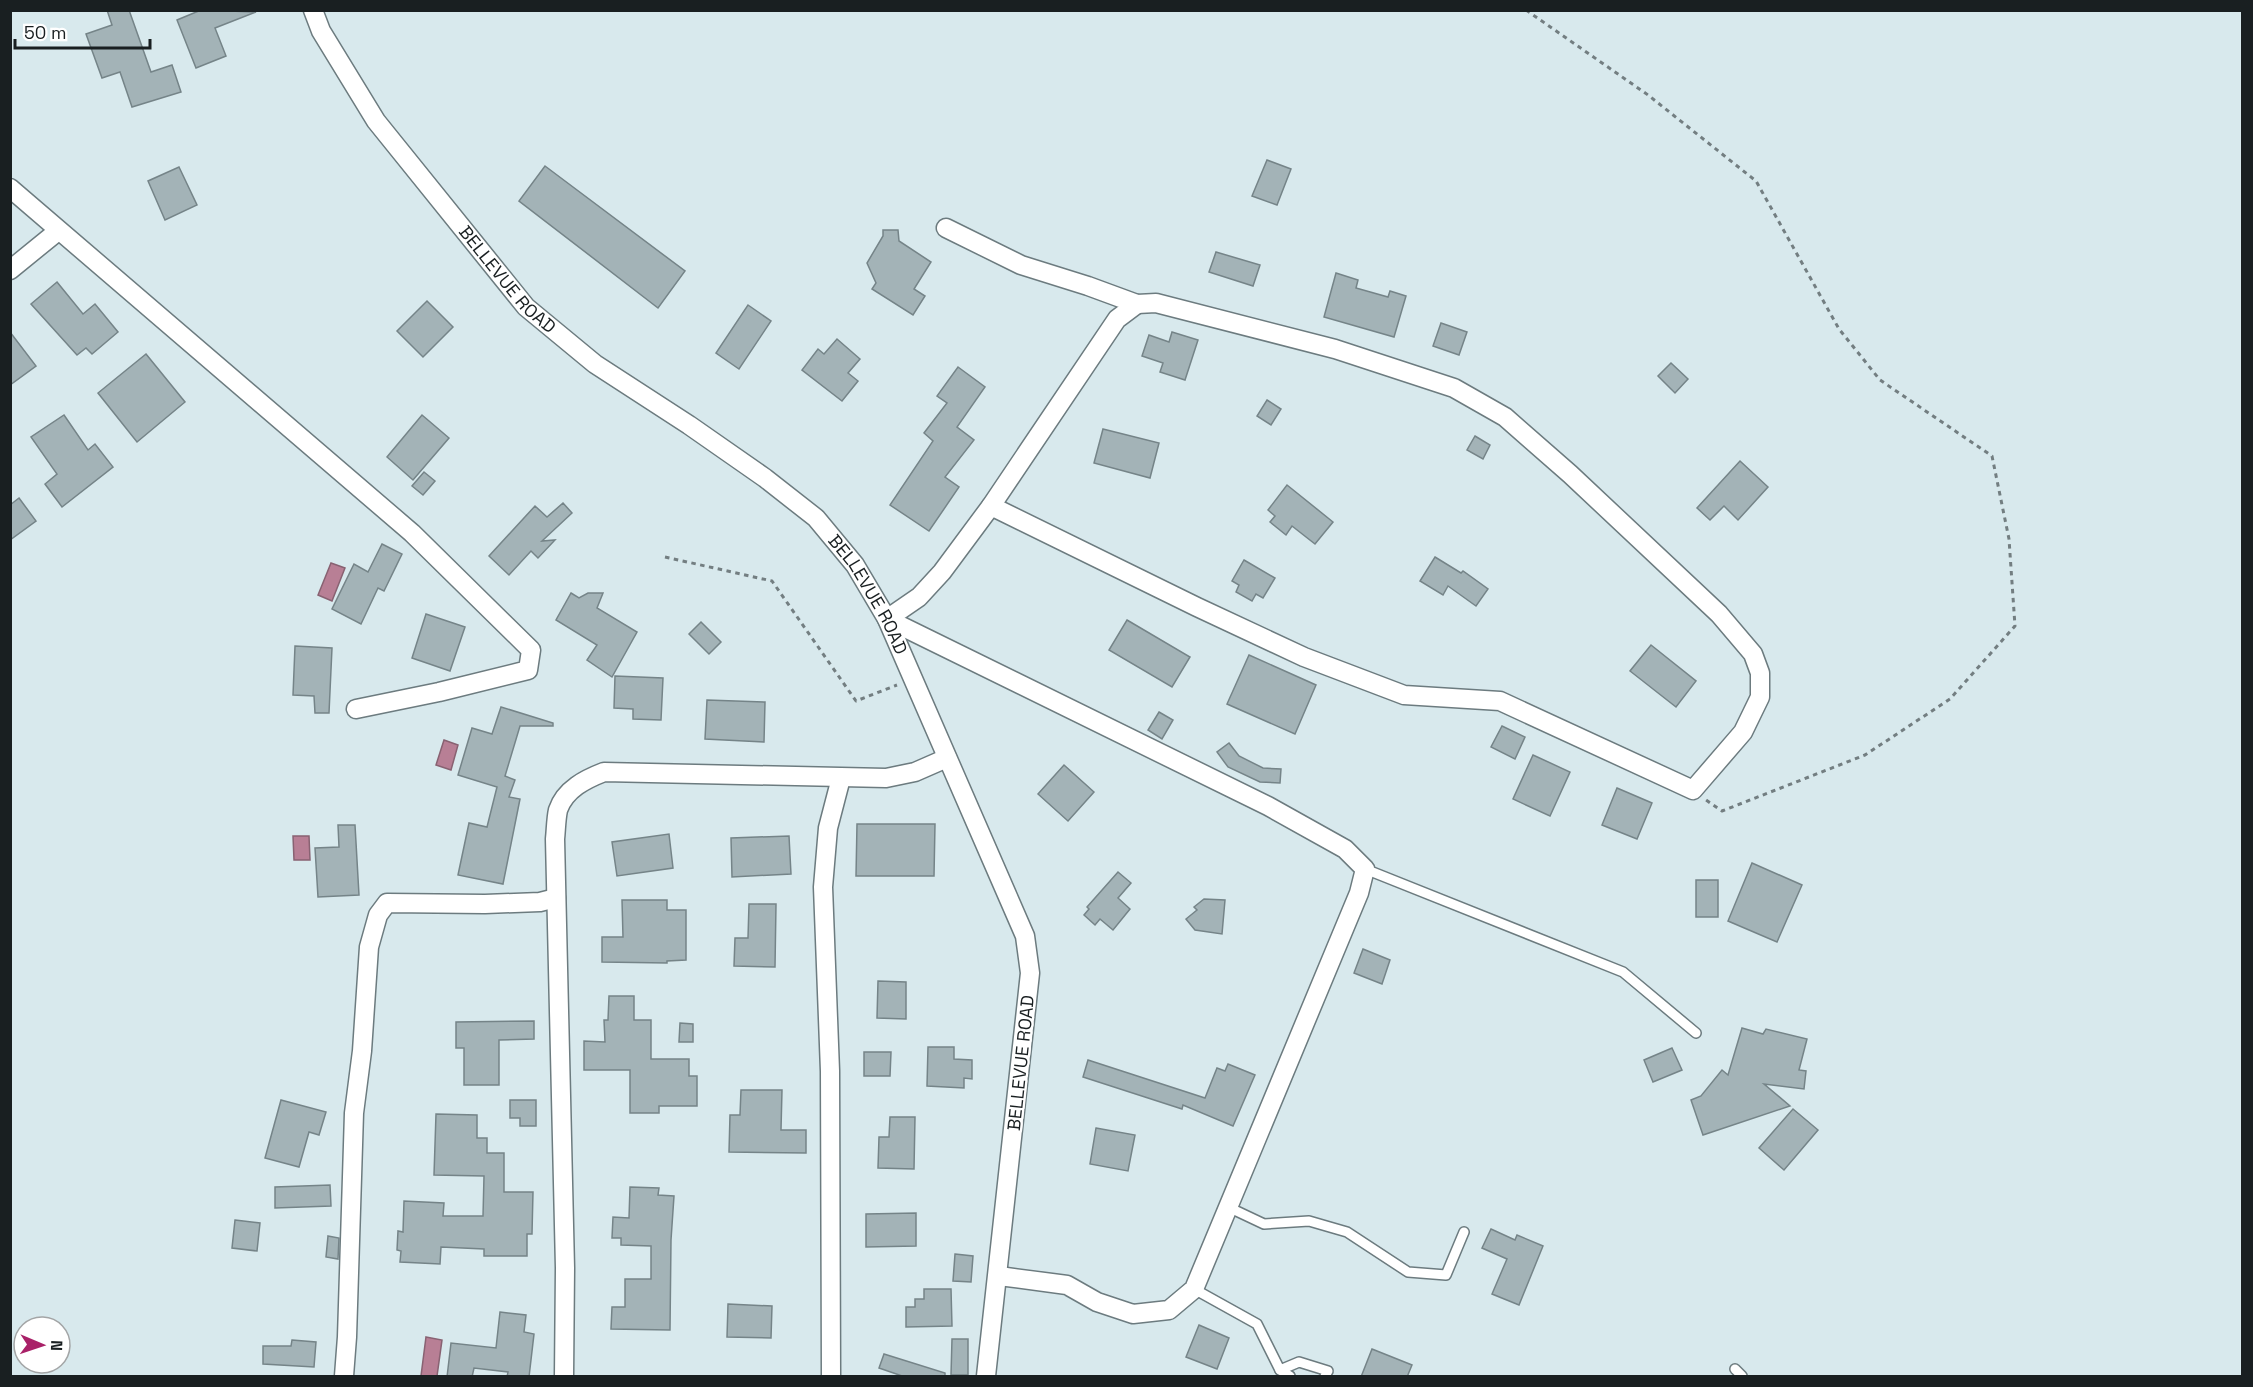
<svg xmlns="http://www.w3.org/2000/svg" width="2253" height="1387" font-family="'Space Grotesk',sans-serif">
<rect width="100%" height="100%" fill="#d8e9ed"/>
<g fill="#b87f95" stroke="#886272" stroke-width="1.5">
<polygon points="331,563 345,568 332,601 318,595"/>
<polygon points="444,740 458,745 451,770 436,765"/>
<polygon points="293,836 309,836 310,860 294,860"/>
<polygon points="426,1337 442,1340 437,1376 421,1376"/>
</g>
<g fill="#a3b3b7" stroke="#758488" stroke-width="1.5">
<polygon points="107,10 129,10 151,72 172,65 181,92 132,107 120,72 102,78 86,34 112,25"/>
<polygon points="201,10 256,12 215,28 226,56 196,68 177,20"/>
<polygon points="1267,160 1291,169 1277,205 1252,196"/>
<polygon points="545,166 685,271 658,308 519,201"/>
<polygon points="179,167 197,205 165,220 148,181"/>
<polygon points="883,230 898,230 899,241 931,262 914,289 925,296 913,315 872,289 876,283 867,263 883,236"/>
<polygon points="1216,252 1260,265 1253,286 1209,272"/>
<polygon points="1336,273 1358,280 1356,288 1388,297 1390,291 1406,296 1394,337 1324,317"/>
<polygon points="57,282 83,314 95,304 118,332 92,354 86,348 77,355 31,304"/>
<polygon points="427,301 453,327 423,357 397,331"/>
<polygon points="748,305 771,321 739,369 716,353"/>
<polygon points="1441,323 1467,332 1459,355 1433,346"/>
<polygon points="10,332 36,366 10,385"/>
<polygon points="1172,332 1198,340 1185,380 1160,372 1163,363 1142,356 1149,335 1169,342"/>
<polygon points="837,339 860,359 848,373 858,381 842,401 802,370 818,349 824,354"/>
<polygon points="146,354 185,402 137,442 98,393"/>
<polygon points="1671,363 1688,379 1675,393 1658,376"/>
<polygon points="958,367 985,387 957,427 974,440 945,477 959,487 929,531 890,505 933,441 924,433 947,403 937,396"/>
<polygon points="1267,400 1281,409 1271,425 1257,416"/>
<polygon points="64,415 88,450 95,444 113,467 62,507 45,484 57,474 31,437"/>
<polygon points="422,415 449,438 413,480 387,457"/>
<polygon points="1103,429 1159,443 1150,478 1094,463"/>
<polygon points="1475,436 1490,445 1483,459 1467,450"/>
<polygon points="1740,461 1768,487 1738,520 1724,506 1710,520 1697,508"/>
<polygon points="424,472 435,481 423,495 412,486"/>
<polygon points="1287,485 1333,522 1315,544 1292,526 1286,535 1270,522 1275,516 1268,510"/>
<polygon points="19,498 36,521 10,540 10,505"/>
<polygon points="563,503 572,513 542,541 555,540 538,558 531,551 509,575 489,556 535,506 547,517"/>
<polygon points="382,544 402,554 384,591 378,588 361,624 332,609 354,564 368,572"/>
<polygon points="1435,557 1461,573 1463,571 1488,589 1476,606 1448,586 1443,595 1420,581"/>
<polygon points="1244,560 1275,578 1263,598 1256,594 1252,601 1236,592 1239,585 1232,581"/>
<polygon points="571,593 579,598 588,593 603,593 597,608 637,632 612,677 587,660 597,645 556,620"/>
<polygon points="426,614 465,627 450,671 412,658"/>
<polygon points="1127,620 1190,657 1172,687 1109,650"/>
<polygon points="701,622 721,642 709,654 689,634"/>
<polygon points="1651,645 1696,681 1676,707 1630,671"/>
<polygon points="295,646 332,648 329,713 315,713 314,696 293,695"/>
<polygon points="1249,655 1316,685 1295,734 1227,704"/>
<polygon points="615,676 663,678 661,720 633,719 633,709 614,708"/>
<polygon points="707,700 765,702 764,742 705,739"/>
<polygon points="501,707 553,723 553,726 520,726 505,776 515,780 509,797 520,799 503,884 458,875 469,823 487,827 497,787 458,775 472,728 492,734"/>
<polygon points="1159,712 1173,720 1162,739 1148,730"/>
<polygon points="1502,726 1525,737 1515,759 1491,747"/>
<polygon points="1229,743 1239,756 1263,768 1281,769 1280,783 1260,782 1228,767 1217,752"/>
<polygon points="1533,755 1570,772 1550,816 1513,799"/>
<polygon points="1064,765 1094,792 1068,821 1038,794"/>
<polygon points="1617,788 1652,803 1637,839 1602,825"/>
<polygon points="857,824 935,824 934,876 856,876"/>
<polygon points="338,825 355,825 359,895 318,897 315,848 339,847"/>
<polygon points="669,834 673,868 617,876 612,842"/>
<polygon points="789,836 791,874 732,877 731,838"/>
<polygon points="1752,863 1802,885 1777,942 1728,921"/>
<polygon points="1118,872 1131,883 1118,898 1130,909 1113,930 1100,919 1095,925 1084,915 1089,909 1087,907"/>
<rect x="1696" y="880" width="22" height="37"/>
<polygon points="1204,899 1225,900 1222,934 1195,930 1186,919 1197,910 1194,907"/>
<polygon points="622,900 667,900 667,910 686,910 686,960 667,961 667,963 602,962 602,937 623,937"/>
<polygon points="749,904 776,904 775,967 734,966 735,938 748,938"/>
<polygon points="1363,949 1390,960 1382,984 1354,973"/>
<polygon points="878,981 906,982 906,1019 877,1018"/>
<polygon points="609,996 634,996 634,1020 651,1020 651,1059 689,1059 689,1076 697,1076 697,1106 659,1106 659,1113 630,1113 630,1070 584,1070 584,1041 605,1042 604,1020 608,1020"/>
<polygon points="534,1021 534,1039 499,1040 499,1085 464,1085 464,1048 456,1048 456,1022"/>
<polygon points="680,1023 693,1024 693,1042 679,1042"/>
<polygon points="1742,1028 1763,1034 1766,1029 1807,1039 1799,1070 1806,1071 1804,1089 1764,1084 1790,1106 1703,1135 1691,1100 1701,1096 1722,1070 1728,1075"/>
<polygon points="928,1047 954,1047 954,1059 972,1060 972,1079 964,1078 964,1088 927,1086"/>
<polygon points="1672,1048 1682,1070 1653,1082 1644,1060"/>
<polygon points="864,1052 891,1052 890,1076 864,1076"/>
<polygon points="1088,1060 1205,1098 1217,1068 1225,1071 1228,1064 1255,1075 1233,1126 1183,1105 1182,1109 1083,1077"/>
<polygon points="741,1090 782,1090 781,1130 806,1130 806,1153 729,1152 730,1115 740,1115"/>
<polygon points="281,1100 326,1112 319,1135 309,1132 299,1167 265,1158"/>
<polygon points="510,1100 536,1100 536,1126 520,1126 520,1118 510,1118"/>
<polygon points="1793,1109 1818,1130 1784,1170 1759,1148"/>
<polygon points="436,1114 477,1115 477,1138 487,1138 487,1153 504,1153 504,1192 533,1192 532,1234 527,1234 527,1256 484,1256 484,1249 441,1247 440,1264 400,1262 401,1251 397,1250 398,1231 403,1232 404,1201 444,1203 443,1216 483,1216 484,1176 434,1175"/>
<polygon points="890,1117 915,1117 914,1169 878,1168 879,1137 889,1137"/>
<polygon points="1096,1128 1135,1135 1128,1171 1090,1164"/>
<polygon points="330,1185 331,1206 275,1208 275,1187"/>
<polygon points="630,1187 659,1188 658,1195 674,1196 671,1240 670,1330 611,1329 612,1307 625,1307 625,1279 651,1279 651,1246 621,1245 621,1238 612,1238 613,1217 629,1218"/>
<polygon points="916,1213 916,1246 866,1247 866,1214"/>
<polygon points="235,1220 260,1223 257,1251 232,1248"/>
<polygon points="1491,1229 1515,1240 1517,1235 1543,1246 1519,1305 1492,1294 1507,1259 1482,1248"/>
<polygon points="328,1236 339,1238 338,1259 326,1257"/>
<polygon points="955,1254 973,1256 971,1282 953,1281"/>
<polygon points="924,1289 951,1289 952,1326 906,1327 906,1307 915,1307 915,1299 924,1299"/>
<polygon points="728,1304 772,1306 771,1338 727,1337"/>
<polygon points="500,1312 526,1315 524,1332 534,1334 529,1377 507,1377 508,1372 474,1368 472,1377 447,1377 451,1343 496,1348"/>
<polygon points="1199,1325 1229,1338 1217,1369 1186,1357"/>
<polygon points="952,1339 968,1339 968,1375 951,1375"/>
<polygon points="292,1340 316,1342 314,1367 263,1364 263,1346 291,1346"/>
<polygon points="1372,1349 1412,1365 1407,1377 1361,1377"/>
<polygon points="884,1354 945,1373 945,1377 905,1377 879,1368"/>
</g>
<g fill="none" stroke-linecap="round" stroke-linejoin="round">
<g stroke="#6c7b7f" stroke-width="12">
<g id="lane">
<polyline points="1365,869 1623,972 1696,1033"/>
<polyline points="1228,1207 1264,1224 1309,1221 1347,1232 1408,1272 1446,1275 1464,1232"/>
<polyline points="1194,1289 1257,1324 1280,1370 1290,1376"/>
<polyline points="1735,1369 1742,1376"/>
<polyline points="1280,1370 1299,1362 1328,1371 1325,1376"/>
</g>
</g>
<g stroke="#6c7b7f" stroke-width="21">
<g id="street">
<path id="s1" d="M313,10L321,31L376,121L526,307L595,364L689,425L765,478L816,518L855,565L887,619L1025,936L1030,973L986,1376"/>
<polyline points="10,188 412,533 531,650 528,670 439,692 356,709"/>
<polyline points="946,228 1021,265 1088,286 1137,304 1117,319 991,506"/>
<polyline points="10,270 58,231"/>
<polyline points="999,1276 1067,1285 1097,1302 1133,1314 1169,1310 1194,1289 1359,893 1365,869 1345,849 1268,806 887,619 919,597 942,572 991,506 1197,607 1304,657 1404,695 1500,701 1693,790 1743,732 1760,697 1760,673 1753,654 1719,614 1570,474 1505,417 1454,388 1335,349 1156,303 1137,304"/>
<polyline points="344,1376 347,1337 354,1113 362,1051 369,947 378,915 387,903 485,904 540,902 556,898"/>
<path d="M564,1376L565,1268L555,839C556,830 556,819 558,810C565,789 586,779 604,772L886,778L915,772L947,758"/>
<polyline points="831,1376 830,1071 823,887 828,828 841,778"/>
</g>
</g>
<g stroke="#737e81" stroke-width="3" stroke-dasharray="4.5 4.5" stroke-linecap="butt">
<polyline points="1526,10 1648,95 1756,181 1839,329 1880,380 1992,456 2009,539 2015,626 1950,699 1865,755 1722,811 1706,800"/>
<polyline points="665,557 772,581 856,701 897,685"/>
</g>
<use href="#lane" stroke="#fff" stroke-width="9"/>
<use href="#street" stroke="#fff" stroke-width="18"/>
</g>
<g text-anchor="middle" stroke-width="4.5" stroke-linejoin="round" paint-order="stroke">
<g font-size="18" fill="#191f21" stroke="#fff">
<text dy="6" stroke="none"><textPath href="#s1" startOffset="334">BELLEVUE ROAD</textPath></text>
<text dy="6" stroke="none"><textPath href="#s1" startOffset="819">BELLEVUE ROAD</textPath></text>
<text transform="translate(1021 1063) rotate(-84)" y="6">BELLEVUE ROAD</text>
</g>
</g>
<rect width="2253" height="1387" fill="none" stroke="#191f21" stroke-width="24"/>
<g transform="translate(42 1345) rotate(92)"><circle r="28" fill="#ffffff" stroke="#a3a5a6" stroke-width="1.5"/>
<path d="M0-4.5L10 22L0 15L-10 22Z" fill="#a92168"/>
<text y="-9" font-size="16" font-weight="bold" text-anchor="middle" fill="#191f21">N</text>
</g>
<path d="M15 39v9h135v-9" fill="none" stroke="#191f21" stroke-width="3"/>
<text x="24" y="39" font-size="18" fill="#191f21" stroke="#ffffff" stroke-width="4.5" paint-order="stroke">50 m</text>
</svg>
